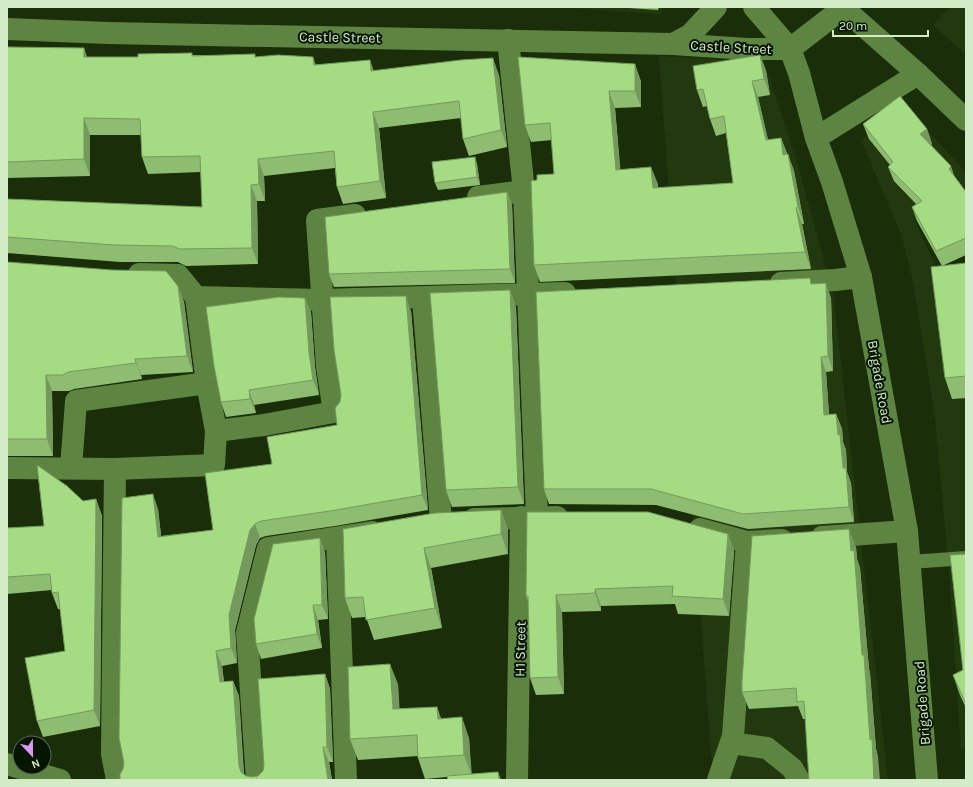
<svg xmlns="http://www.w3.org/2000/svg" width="973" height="787" font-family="Karla,sans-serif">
<rect width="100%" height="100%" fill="#1a2e0a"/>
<g fill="#223910">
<polygon points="555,7 663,7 660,14"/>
<polygon points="950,7 966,7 966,54 933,25"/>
<polygon points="659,56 764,62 796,159 833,293 888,780 713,780"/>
<polygon points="905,108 910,112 966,172 966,184 915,221 937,269 966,263 966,747 961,749 949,569 935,418 913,281 901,234 861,140"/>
</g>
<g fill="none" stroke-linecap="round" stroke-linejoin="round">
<polyline stroke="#5d8541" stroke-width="14" points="910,562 966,558"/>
<g stroke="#5d8541" stroke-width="22">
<polyline points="7,29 108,33 673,44 747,49 790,49 843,8"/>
<polyline points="508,40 524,191 537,517"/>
<polyline points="673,44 690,35 716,7"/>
<polyline points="478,197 524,191"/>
<polyline points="139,274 178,275 196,297 322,300 565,293"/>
<polyline points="781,283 835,280 861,277"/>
<polyline points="423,298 441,520"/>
<polyline points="216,431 264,425 334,412 327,366 317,220 355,215"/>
<polyline points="7,468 115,469 214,465 216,431 207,383 196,297"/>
<polyline points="71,468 76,401 207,383"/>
<polyline points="115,469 112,754 117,780"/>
<polyline points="474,519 557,517"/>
<polyline points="700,529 747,542 782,540"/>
<polyline points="822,537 907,531"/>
<polyline points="337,538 346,780"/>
<polyline points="731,743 767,748 792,768 799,780"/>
<polyline points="7,764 60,780"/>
<polyline points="257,780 247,633 268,548 372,532"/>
<polyline points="517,780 521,517"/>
<polyline points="718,780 733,736 747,542"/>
</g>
<g stroke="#5d8541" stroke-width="22">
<polyline points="754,7 790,49 799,73 816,138 832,182 861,277 907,531 927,780"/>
<polyline points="842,7 918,74 966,120"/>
<polyline points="816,138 918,74"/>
</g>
</g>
<g fill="#8ebc71">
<polygon points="614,7 659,7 658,10"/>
<polygon points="7,47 87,57 138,57 193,55 256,57 316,65 374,71 499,75 507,147 469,156 463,139 461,118 379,128 386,198 343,204 337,187 335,168 264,176 265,201 257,201 258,264 186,266 178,262 120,262 7,253 7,199 202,207 201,172 148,174 142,157 141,135 90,135 90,176 7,178"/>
<polygon points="760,55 766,71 770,95 758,97 768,140 781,138 794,171 804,224 802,224 811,269 540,282 534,265 537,180 554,174 552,140 531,142 525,125 518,57 641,81 641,107 615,108 620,170 658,184 658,188 733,183 726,133 716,136 710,119 707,106 703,107 697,90"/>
<polygon points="863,124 927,129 932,144 931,145 966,192 966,255 942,266 917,221 912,207 916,204 894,181 888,167 890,165 869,139"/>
<polygon points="475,157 477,164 480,185 438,190 435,183"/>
<polygon points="507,192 512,205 515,283 334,287 329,274"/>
<polygon points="7,262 178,286 184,302 193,372 141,375 142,379 74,389 69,391 52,391 53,456 7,456"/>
<polygon points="966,263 966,398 952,399 945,378"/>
<polygon points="812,284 831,298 833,371 826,372 829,414 836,414 842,429 843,442 846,450 847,472 851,483 854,522 748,529 656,505 549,504 544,489"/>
<polygon points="510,290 516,308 524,504 452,507 446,490"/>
<polygon points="411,311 428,510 335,526 266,536 260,538 256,545 235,630 237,663 222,666 224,682 233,681 239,696 244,774 246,776 252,777 258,776 263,771 325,674 330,689 333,762 329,762 332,780 120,780 123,769 158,509 161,536 213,530 272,464 337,425 340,402"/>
<polygon points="311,312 315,367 319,395 254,405 256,413 226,417 221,402"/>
<polygon points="96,499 102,516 100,726 43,737 37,721 65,651 60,609 58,609 52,593 52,590 7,594 7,528 44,526 83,501"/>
<polygon points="501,510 508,530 508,554 431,568 442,628 374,640 366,617 352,618 345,598 343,529"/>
<polygon points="728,534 734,551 729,616 678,614 675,604 601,606 601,611 562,612 564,694 536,695 530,678 528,601 526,596"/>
<polygon points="856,547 857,559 860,568 869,669 870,673 876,749 878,757 805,719 803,719 798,706 749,709 742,692"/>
<polygon points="325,552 328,619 318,620 322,648 261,659 256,644"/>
<polygon points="966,554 966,708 960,695 953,675 963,670"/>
<polygon points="398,684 399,709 437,707 441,719 469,738 471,774 498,772 501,780 448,780 447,777 425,779 418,758 418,756 358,760 350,739"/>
</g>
<g fill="#74995c">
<polygon points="84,48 90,65 84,57"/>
<polygon points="760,55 766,71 770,95 764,79"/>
<polygon points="313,57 319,73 314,65"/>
<polygon points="493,58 499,75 507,147 501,130"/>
<polygon points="370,60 376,77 371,71"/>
<polygon points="635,64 641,81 641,107 635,91"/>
<polygon points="752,81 758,97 772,157 766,140"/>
<polygon points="609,91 615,108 622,187 616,170"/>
<polygon points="373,112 379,128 386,198 380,181"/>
<polygon points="84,118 90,135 90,176 84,159"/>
<polygon points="927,129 932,144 926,149 920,134"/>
<polygon points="781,138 787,155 783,155"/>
<polygon points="788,154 794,171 804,224 798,207"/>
<polygon points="475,157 477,164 480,185 477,177"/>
<polygon points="258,159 264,176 265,201 259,184"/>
<polygon points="951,166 956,181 949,169"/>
<polygon points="651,167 658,184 659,205 653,188"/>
<polygon points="251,185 257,201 258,264 252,248"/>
<polygon points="507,192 512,205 515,283 510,269"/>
<polygon points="796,208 802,224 811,269 805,252"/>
<polygon points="826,283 831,298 833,371 828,356"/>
<polygon points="178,286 184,302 193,372 187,356"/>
<polygon points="510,290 516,308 524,504 518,487"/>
<polygon points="406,296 411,311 428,510 422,495"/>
<polygon points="305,298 311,312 315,367 319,395 313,380 309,352"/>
<polygon points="821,357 826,372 830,430 824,415"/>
<polygon points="135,359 141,375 142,379 136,363"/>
<polygon points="46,375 52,391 53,456 47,439"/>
<polygon points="249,390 254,405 256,413 250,399"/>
<polygon points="836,414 842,429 843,442 846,450 847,472 851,483 854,522 849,507 838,435"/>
<polygon points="153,494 158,509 163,552 158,537"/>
<polygon points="96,499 102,516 100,726 94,710"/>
<polygon points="501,510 508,530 508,554 501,534"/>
<polygon points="255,524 260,538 256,545 235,630 237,663 231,648 229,615 250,530"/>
<polygon points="849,529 856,547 857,559 860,568 869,669 870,673 876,749 878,757 880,780 874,780 851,551"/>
<polygon points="728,534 734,551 729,616 723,599"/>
<polygon points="320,538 325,552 328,619 322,605"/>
<polygon points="424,548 431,568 442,628 435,608"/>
<polygon points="595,589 601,606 601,611 595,593"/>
<polygon points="556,595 562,612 564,694 558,677"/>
<polygon points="313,605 318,620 322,648 317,634"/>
<polygon points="216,651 222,666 226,697 220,682"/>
<polygon points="390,664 398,684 401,730 393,709"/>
<polygon points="325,674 330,689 333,762 327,747"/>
<polygon points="233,681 239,696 244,780 239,766"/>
<polygon points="437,707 444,727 438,719"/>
<polygon points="462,717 469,738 472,776 464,755"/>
<polygon points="323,747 329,762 332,780 328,780"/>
<polygon points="498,772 501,780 499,780"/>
</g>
<g fill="#a5db83" stroke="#74995c">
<polygon points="7,47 84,48 84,57 138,57 138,54 192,53 192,56 255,54 255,57 278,55 313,57 314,65 370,60 371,71 461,60 493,58 501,130 463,139 459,101 373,112 380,181 337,187 334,151 258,159 259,184 251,185 252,248 180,249 172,246 114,245 7,237 7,199 202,207 200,156 142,157 140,119 84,118 84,159 7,162"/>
<polygon points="760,55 764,79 752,81 766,140 781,138 783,155 788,154 798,207 796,208 805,252 534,265 531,181 537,180 537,175 554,174 550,123 525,125 518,57 635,64 635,91 609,91 616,170 651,167 653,188 733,183 724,116 710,119 703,89 697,90 693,66"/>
<polygon points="900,96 927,129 920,134 951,166 949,169 966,192 966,238 936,251 912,207 922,201 888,167 893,162 863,124"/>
<polygon points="475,157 477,177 435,183 432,162"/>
<polygon points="507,192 510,269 329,274 325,217"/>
<polygon points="7,262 112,270 166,271 178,286 187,356 135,359 136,363 68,372 63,375 46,375 47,439 7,439"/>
<polygon points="966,263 966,376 945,378 931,267"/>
<polygon points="810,278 811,284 826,283 828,356 821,357 824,415 836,414 838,435 840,434 843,468 846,468 849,507 743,514 651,489 544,489 536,292"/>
<polygon points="510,290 518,487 446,490 430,293"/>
<polygon points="406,296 422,495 330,511 261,521 255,524 250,530 229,615 231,648 216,651 220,682 233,681 239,766 241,772 246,776 252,777 258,776 263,771 264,765 258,679 325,674 327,747 323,747 328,780 258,780 258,779 252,780 120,780 120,774 123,769 124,763 119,738 122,498 153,494 158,537 213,530 205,473 272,464 267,437 337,425 335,408 340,402 341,395 334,350 330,297"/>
<polygon points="279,297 305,298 309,352 313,380 249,390 250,399 221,402 214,366 206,307"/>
<polygon points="37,465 67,486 83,501 96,499 94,710 37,721 25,658 65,651 58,592 52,593 50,574 7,577 7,528 44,526"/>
<polygon points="501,510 501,534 424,548 435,608 366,620 363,597 345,598 343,529 435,513"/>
<polygon points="527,512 648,512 728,534 723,599 672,596 673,586 595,589 595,593 556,595 558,677 530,678 528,596 526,596"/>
<polygon points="849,529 851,551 854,550 862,655 864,655 870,740 872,739 874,780 809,780 804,701 797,702 796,688 742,692 742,682 752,536"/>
<polygon points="320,538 322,605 313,605 317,634 256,644 254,619 273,544"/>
<polygon points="966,554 966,704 953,675 963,670 950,555"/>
<polygon points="390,664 393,709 437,707 438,719 462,717 464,755 418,758 417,735 350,739 348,667"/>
<polygon points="498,772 499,780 448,780 447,776"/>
</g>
<g text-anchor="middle" stroke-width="4" stroke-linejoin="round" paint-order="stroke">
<g font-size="14" fill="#d4ebc7" stroke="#061500">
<text transform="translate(340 37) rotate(1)" y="5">Castle Street</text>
<text transform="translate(731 47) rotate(3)" y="5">Castle Street</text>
<text transform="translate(880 382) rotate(80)" y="5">Brigade Road</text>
<text transform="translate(520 649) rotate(-89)" y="5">H1 Street</text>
<text transform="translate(922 703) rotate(-94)" y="5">Brigade Road</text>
</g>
</g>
<rect width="973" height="787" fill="none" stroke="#d4ebc7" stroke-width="16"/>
<g transform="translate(32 755) rotate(158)"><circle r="19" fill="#061500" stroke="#586b50"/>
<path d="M0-3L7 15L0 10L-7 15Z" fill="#d99af7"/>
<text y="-6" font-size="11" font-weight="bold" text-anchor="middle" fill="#d4ebc7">N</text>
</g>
<path d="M833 30v6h95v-6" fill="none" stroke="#d4ebc7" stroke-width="2"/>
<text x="839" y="30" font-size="12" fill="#d4ebc7" stroke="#061500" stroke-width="3" paint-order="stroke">20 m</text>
</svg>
